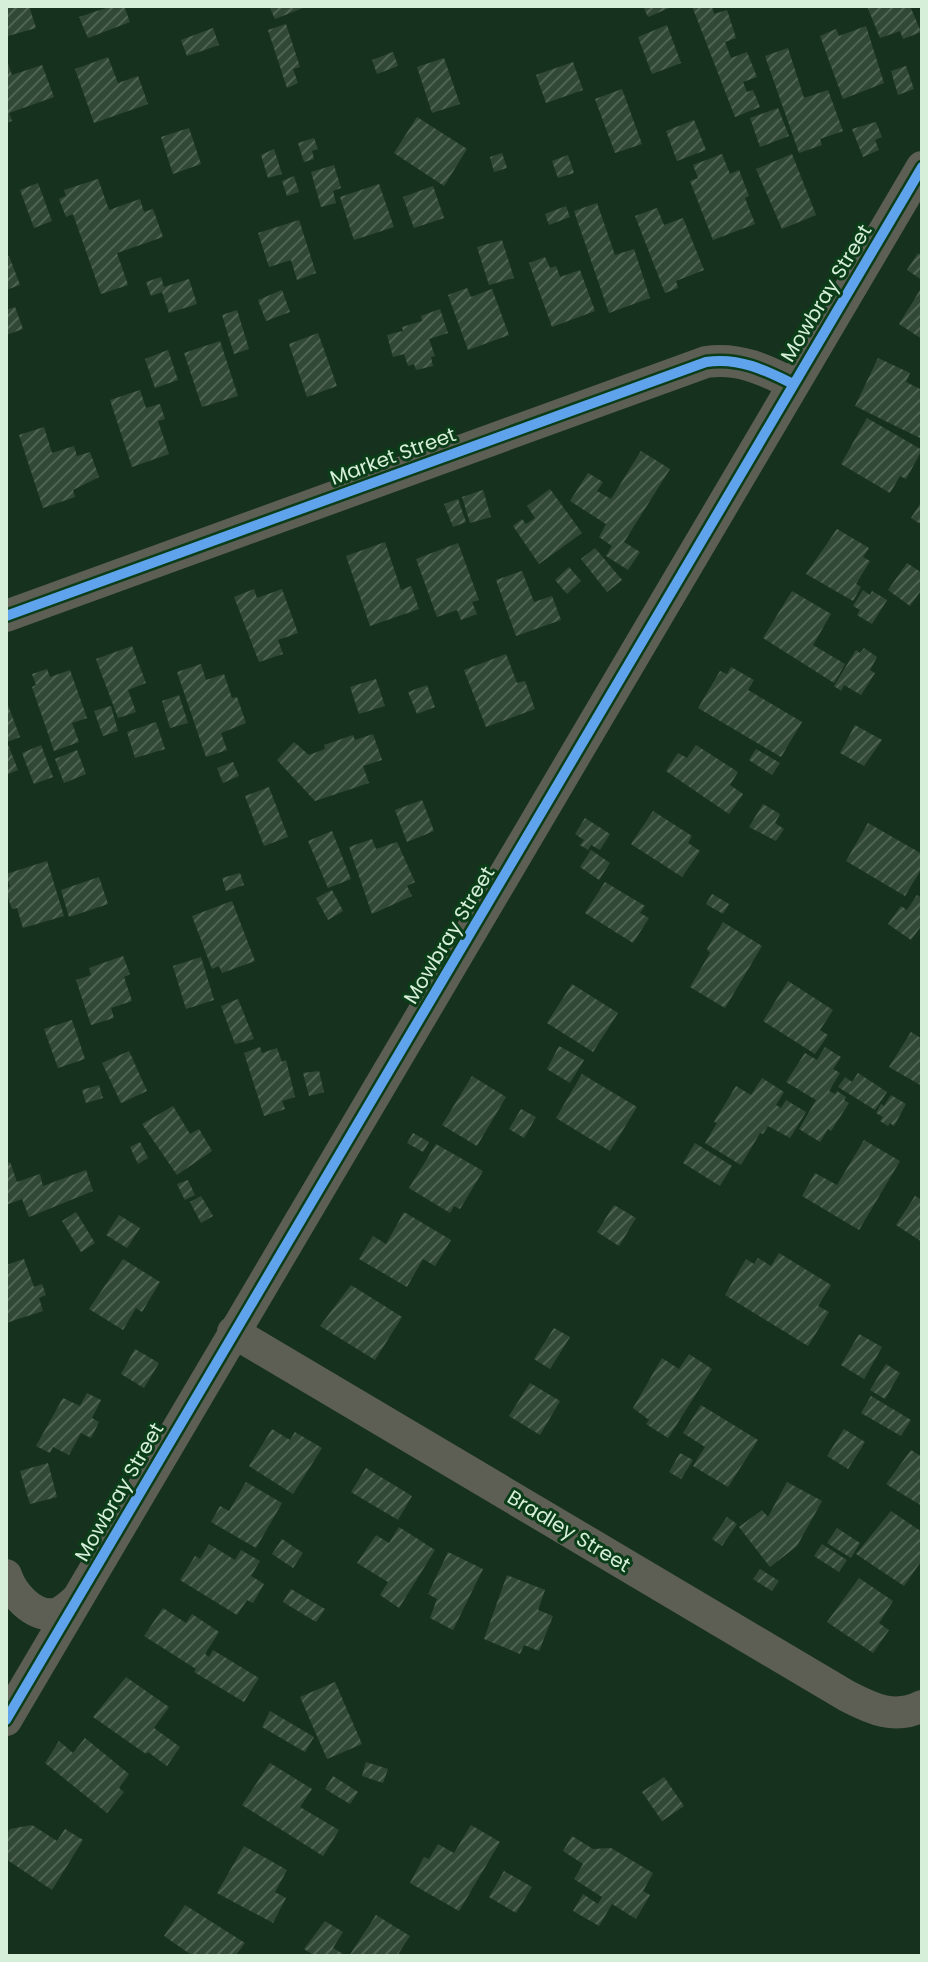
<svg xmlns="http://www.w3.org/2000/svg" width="928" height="1962" font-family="Poppins,sans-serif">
<defs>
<pattern id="building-hatch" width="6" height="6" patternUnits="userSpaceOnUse" patternTransform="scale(2)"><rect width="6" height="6" fill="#324837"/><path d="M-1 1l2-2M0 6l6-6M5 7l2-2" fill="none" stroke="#4f6353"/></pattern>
</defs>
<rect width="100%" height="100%" fill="#16321e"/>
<g fill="url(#building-hatch)">
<polygon points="6,6 29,6 36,28 8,36"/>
<polygon points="112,6 124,6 130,22 88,38 79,17"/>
<polygon points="269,6 308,6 275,19"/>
<polygon points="643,6 674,6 648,17"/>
<polygon points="692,6 712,6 714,14 727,10 736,38 725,42 731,58 747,52 757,77 743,82 747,92 753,90 760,107 735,117"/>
<polygon points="867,6 910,6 921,32 903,39 900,31 880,38"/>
<polygon points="286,24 300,67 293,69 298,83 287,88 268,30"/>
<polygon points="667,25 681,63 652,74 638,37"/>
<polygon points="866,26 884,83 843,99 820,36 836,29 839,36"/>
<polygon points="213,28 219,45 187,56 181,40"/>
<polygon points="788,48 804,98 828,90 843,131 820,139 822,145 799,153 765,56"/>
<polygon points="393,52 398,66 377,74 372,60"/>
<polygon points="108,57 118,83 138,76 148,104 94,123 75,69"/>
<polygon points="6,58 12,75 42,65 54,97 9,113 12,121 6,123"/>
<polygon points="444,58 460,104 432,113 417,67"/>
<polygon points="573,62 583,90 546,103 536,75"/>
<polygon points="906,66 914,89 898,95 891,71"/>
<polygon points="622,89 642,144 615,153 595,99"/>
<polygon points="778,108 789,136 760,147 750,118"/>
<polygon points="417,117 467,149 444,186 394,153"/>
<polygon points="694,120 706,150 677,161 666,131"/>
<polygon points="876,122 882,137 875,140 879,150 863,157 852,129"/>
<polygon points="189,128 201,164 173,174 161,137"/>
<polygon points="314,138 318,149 312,151 314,159 304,162 298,143"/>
<polygon points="274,149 282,174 268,178 261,155"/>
<polygon points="502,153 507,168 494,172 490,157"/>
<polygon points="722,154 730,174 739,170 749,196 745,198 755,224 713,240 690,181 698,178 693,165"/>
<polygon points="792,154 816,215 782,229 756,169"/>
<polygon points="568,155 574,173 558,178 552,161"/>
<polygon points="334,165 341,188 333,191 336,203 321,207 311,172"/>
<polygon points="294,176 299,192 287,196 282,181"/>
<polygon points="98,179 109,210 140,199 144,212 153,209 163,237 117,253 128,285 101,294 73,214 66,217 59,199 66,196 64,190"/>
<polygon points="38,183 52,221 34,228 20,190"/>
<polygon points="379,184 394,227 354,240 340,197"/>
<polygon points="433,186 444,218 414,228 403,197"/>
<polygon points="597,203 615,255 634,249 650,298 609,313 574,211"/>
<polygon points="566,206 570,217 549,225 545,214"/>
<polygon points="657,208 664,225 683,218 704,270 676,281 678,288 665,293 635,216"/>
<polygon points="299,220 316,273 297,280 291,260 269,267 258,233"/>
<polygon points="502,240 514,278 489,285 477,247"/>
<polygon points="918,253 922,256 922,280 907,270"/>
<polygon points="9,256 20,285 6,290 6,257"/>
<polygon points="545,257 550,268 556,266 560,277 580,270 595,311 552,327 529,263"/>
<polygon points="161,277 164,287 189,279 197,304 169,313 162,292 151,296 146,282"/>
<polygon points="922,287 922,339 899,324"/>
<polygon points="467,288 471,297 492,289 509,335 468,350 448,295"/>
<polygon points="282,290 290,312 266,321 258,300"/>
<polygon points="15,307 23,329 6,335 6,310"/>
<polygon points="440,309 448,333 429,339 435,356 431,357 433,366 416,370 414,364 408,366 404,354 393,357 387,335 403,331 402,327 422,321 421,316"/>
<polygon points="237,310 249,349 234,354 222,315"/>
<polygon points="318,333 337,386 307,397 289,344"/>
<polygon points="220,341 238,396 202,407 184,353"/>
<polygon points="168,350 178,380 155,388 145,359"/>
<polygon points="878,358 910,373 906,382 922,390 922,439 855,406"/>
<polygon points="140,390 146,408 160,404 165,419 158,421 169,454 132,467 110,400"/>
<polygon points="867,418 922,450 906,479 900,476 890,493 841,464"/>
<polygon points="44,427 52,453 74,446 77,456 90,452 99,477 73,490 75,497 43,508 19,435"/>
<polygon points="641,451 670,469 624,542 640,552 628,570 606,556 612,546 599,537 606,524 570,501 588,473 603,482 597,491 611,499"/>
<polygon points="550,489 582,533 539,564 513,526 522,519 526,524 535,518 527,506"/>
<polygon points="483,490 491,517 470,523 462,497"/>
<polygon points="458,499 466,522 453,527 444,504"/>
<polygon points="922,501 922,525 911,518"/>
<polygon points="837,529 869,548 863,557 870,561 856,584 861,587 853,601 806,574"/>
<polygon points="385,542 401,590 411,586 419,609 370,626 346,556"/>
<polygon points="458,543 479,600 472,602 477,614 461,620 457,610 437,617 416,559"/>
<polygon points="595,548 622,580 607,592 581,559"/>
<polygon points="907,563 922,573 922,589 910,606 888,590"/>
<polygon points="569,567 581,581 567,594 555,580"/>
<polygon points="522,571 534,602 552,596 561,620 516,636 496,580"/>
<polygon points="254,589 257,598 282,589 298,633 278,640 283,654 259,662 234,597"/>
<polygon points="863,590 870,595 872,591 887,600 872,624 857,615 860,610 853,606"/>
<polygon points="792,591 831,614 813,645 845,664 834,683 763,638"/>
<polygon points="132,646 146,683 128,690 136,712 118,718 96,659"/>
<polygon points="864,648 877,657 870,670 875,673 861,695 844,685 841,691 834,686 856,650 860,653"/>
<polygon points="506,654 517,683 525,681 535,709 486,727 464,670"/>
<polygon points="201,664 206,680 224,674 232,698 237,697 246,723 221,733 227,750 206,757 177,672"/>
<polygon points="731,667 754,680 748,690 802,722 781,757 698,708 720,671 727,674"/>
<polygon points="47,669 50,677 70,670 87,718 72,723 79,742 54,751 32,687 36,685 32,674"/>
<polygon points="376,679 385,706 359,714 350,687"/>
<polygon points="427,685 435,707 417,714 408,692"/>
<polygon points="179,695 188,723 170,728 162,701"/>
<polygon points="6,700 20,737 7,742 18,770 6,775"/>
<polygon points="111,706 118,731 103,736 94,711"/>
<polygon points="156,722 165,749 135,758 127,732"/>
<polygon points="855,725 882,740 864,766 840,753"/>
<polygon points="373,734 382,760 363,766 369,783 315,801 277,760 294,742 309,755 325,749 324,745 353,735 355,740"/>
<polygon points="41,745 53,777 34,784 22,753"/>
<polygon points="696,745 738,772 730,785 743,794 729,814 666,771 678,753 687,758"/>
<polygon points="756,749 780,763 772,775 749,760"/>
<polygon points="77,750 86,774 64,783 55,759"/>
<polygon points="233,762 239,776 223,783 217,768"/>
<polygon points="269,787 288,837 264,846 245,796"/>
<polygon points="422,800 434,831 407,842 395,810"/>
<polygon points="763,804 780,814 775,823 784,829 776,841 749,827"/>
<polygon points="653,811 692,836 688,843 700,851 682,877 631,844"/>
<polygon points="585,818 610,834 600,850 591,845 588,850 580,845 584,840 575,834"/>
<polygon points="868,823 922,854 922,868 905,896 846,861"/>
<polygon points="332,831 351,879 328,888 308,841"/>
<polygon points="372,839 376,849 397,842 415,882 407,886 412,896 372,914 349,847"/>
<polygon points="591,850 610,863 599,880 580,867"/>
<polygon points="47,861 64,916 23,928 17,908 12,909 6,892 6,888 10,887 6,874"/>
<polygon points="240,873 244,885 226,891 222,878"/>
<polygon points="99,877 108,904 69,917 61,890"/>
<polygon points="605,882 645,906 640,913 649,918 633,943 585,913"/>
<polygon points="332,890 343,911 328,920 316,898"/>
<polygon points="712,894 729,904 723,914 706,904"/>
<polygon points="917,895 922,898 922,925 911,940 888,924 901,906 907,910"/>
<polygon points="232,901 255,961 222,973 219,966 212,969 192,916"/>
<polygon points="723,922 762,946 725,1008 690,987 710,953 707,949"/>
<polygon points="123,956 130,974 124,977 132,1001 111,1008 114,1018 91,1025 76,980 91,975 89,968"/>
<polygon points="201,957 214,1000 186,1009 173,966"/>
<polygon points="788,981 833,1010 820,1030 828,1035 815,1054 763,1021"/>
<polygon points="572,984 618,1013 593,1052 547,1023"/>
<polygon points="238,999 254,1039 235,1044 221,1006"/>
<polygon points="72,1020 85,1059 58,1068 44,1029"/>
<polygon points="911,1032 922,1039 922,1086 889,1067"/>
<polygon points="559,1046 584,1060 570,1083 547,1069"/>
<polygon points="260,1047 262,1053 277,1048 282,1062 286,1060 295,1097 282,1101 285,1109 264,1116 244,1053"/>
<polygon points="825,1047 841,1057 833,1069 840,1073 829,1091 835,1094 837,1091 846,1097 844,1100 849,1103 831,1131 828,1129 820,1142 799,1129 816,1100 786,1082 805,1053 817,1060"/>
<polygon points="129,1051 147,1091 121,1103 102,1063"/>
<polygon points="319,1071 324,1092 309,1096 303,1073"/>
<polygon points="858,1073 887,1092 875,1110 838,1087 845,1077 852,1082"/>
<polygon points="582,1074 637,1107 610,1151 556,1118"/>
<polygon points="472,1076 506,1097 477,1146 442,1125"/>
<polygon points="762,1078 784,1092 776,1105 781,1108 786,1100 806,1112 790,1138 768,1126 763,1134 760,1133 741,1165 705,1143 717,1123 714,1122 736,1086 751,1095"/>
<polygon points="99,1085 103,1098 86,1103 82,1090"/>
<polygon points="891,1095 906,1104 894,1126 890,1123 888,1126 880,1121 883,1117 876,1113 881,1104 884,1106"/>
<polygon points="173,1106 190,1134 199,1129 212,1151 177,1175 142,1124"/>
<polygon points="521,1109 536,1117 524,1138 509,1129"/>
<polygon points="413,1133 429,1142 423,1152 407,1143"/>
<polygon points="864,1140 900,1161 859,1230 802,1196 815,1173 837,1185"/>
<polygon points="140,1142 148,1158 138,1164 130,1147"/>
<polygon points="695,1143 732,1166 720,1186 683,1163"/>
<polygon points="436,1144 483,1171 460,1209 454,1206 450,1213 409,1188"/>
<polygon points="10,1162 17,1182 40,1174 43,1186 86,1170 93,1191 29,1217 22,1199 6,1205 6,1164"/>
<polygon points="188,1180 195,1195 185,1200 177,1184"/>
<polygon points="201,1196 213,1216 201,1223 190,1202"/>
<polygon points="915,1196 922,1200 922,1242 896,1225"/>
<polygon points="614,1205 636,1218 619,1246 597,1232"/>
<polygon points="76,1212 95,1243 81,1252 62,1221"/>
<polygon points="404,1212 451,1240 435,1266 423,1259 407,1287 359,1259 373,1236 386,1244"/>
<polygon points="119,1215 140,1228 127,1248 106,1235"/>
<polygon points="779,1253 831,1285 818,1306 829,1312 808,1346 725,1295 746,1259 754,1264 758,1258 771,1266"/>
<polygon points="24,1259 34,1287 42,1284 46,1295 39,1298 43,1311 6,1323 6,1265"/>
<polygon points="123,1259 160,1282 142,1312 136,1308 123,1330 89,1309"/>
<polygon points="351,1285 402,1317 375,1360 320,1326"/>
<polygon points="554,1328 570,1337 550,1369 534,1359"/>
<polygon points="859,1334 882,1347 864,1379 841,1365"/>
<polygon points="135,1349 159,1363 144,1388 121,1374"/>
<polygon points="689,1354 712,1369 668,1438 646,1424 649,1420 633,1408 662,1358 679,1369"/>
<polygon points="886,1364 900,1373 885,1399 870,1390"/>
<polygon points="530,1383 560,1401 540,1435 509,1416"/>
<polygon points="87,1393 101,1400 92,1418 99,1422 91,1438 81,1433 69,1455 53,1447 50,1453 36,1446 63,1398 80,1406"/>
<polygon points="871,1396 911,1420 901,1436 861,1413"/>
<polygon points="701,1405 758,1440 728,1487 693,1466 705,1447 683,1433"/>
<polygon points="272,1429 290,1440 295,1432 322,1448 293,1494 249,1466"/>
<polygon points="844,1429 865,1442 848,1469 827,1456"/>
<polygon points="911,1450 922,1457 922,1506 886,1484"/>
<polygon points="680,1453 693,1460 681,1479 669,1472"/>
<polygon points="48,1463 57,1497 30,1504 20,1471"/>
<polygon points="366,1468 412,1496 398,1520 351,1492"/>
<polygon points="246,1482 282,1503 256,1548 211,1522 220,1506 229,1511"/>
<polygon points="787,1482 822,1501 797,1546 770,1567 739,1527 762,1510 768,1517"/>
<polygon points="891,1511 922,1532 922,1560 904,1586 856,1554"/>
<polygon points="727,1517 737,1524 722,1546 712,1539"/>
<polygon points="399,1527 435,1550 399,1608 380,1595 388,1582 357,1563 376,1535 389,1543"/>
<polygon points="837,1528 860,1543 851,1558 827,1543"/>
<polygon points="282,1539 303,1553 293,1568 272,1554"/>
<polygon points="209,1544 235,1560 241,1550 260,1561 251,1576 264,1584 253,1603 247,1600 237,1615 180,1580 195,1556 200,1559"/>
<polygon points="822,1544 847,1560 839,1572 814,1556"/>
<polygon points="448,1552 483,1569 453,1630 430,1618 437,1599 428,1594"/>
<polygon points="760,1569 779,1581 772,1591 753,1579"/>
<polygon points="507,1575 545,1590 538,1610 553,1616 539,1651 524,1645 520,1654 484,1639"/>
<polygon points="859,1578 893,1601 879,1623 889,1630 873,1653 827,1622"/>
<polygon points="291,1589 325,1609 316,1622 283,1602"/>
<polygon points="163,1608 186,1623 192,1614 219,1632 205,1654 209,1657 213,1650 259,1678 244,1702 194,1672 196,1669 144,1636"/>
<polygon points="126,1677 169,1707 154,1728 180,1747 167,1766 148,1752 146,1754 93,1717"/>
<polygon points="335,1682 362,1744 327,1759 300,1697"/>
<polygon points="270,1711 314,1737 305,1752 262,1727"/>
<polygon points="85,1738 129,1774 119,1788 124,1792 107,1813 45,1763 59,1741 73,1753"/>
<polygon points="366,1762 388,1769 383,1783 362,1776"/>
<polygon points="270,1763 312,1789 300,1807 339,1830 323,1856 242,1805"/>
<polygon points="333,1776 358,1792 350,1804 325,1789"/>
<polygon points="664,1777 684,1806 662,1821 642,1792"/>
<polygon points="32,1825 57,1841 65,1829 83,1840 52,1890 6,1859 6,1834 10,1829"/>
<polygon points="471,1825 500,1842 459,1911 410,1883 424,1857 429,1859 438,1844 454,1853"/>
<polygon points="572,1836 593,1849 611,1848 653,1873 643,1891 650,1895 636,1919 612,1904 599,1926 573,1911 583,1894 598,1904 602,1897 574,1879 583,1864 563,1851"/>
<polygon points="244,1846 287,1870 275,1892 286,1898 273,1923 217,1893"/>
<polygon points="504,1871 532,1887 516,1913 489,1897"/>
<polygon points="185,1905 245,1943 235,1956 193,1956 164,1936"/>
<polygon points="376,1915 410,1936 397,1956 349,1956"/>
<polygon points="325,1921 343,1932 333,1948 347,1956 315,1956 304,1949"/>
</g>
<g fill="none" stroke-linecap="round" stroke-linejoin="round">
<g stroke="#5d5e54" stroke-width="32">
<path d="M6,616L706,362C739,357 765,370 793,384"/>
<path d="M233,1332L847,1696C872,1709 895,1720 922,1706"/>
<path d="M6,1575C12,1593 32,1617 54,1614C62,1613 70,1605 76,1600"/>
<polyline points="6,1720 922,167"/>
</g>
<g stroke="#0b3d19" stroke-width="15">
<g id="cycleway">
<path d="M6,616L706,362C739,357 765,370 793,384"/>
<polyline points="6,1720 922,167"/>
</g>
</g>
<use href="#cycleway" stroke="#60a3ed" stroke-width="10"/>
</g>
<g text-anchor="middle" stroke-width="6" stroke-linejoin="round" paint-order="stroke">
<g font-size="20" fill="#d6efd9" stroke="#0b3d19">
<text transform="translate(826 293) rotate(-59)" y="7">Mowbray Street</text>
<text transform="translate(393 456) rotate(-20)" y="7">Market Street</text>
<text transform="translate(449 935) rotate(-59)" y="7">Mowbray Street</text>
<text transform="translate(119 1492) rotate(-60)" y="7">Mowbray Street</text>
<text transform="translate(569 1531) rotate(31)" y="7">Bradley Street</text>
</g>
</g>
<rect width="928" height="1962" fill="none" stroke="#d6efd9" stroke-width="16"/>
</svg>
